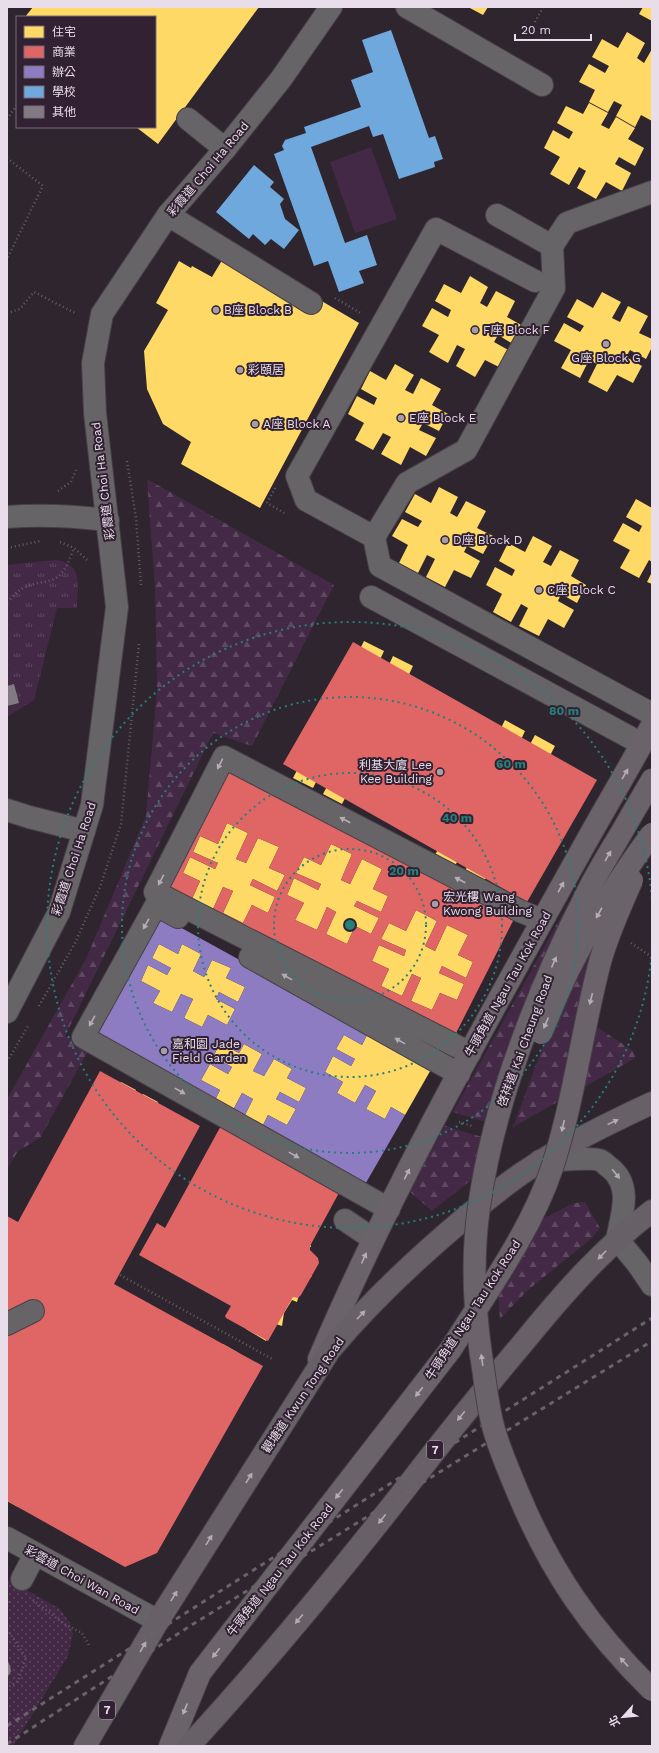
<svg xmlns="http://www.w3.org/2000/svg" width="659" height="1753" font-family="'Work Sans','Noto Sans TC',sans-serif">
<defs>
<pattern id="forest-firs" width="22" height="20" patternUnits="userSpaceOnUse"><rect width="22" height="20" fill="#442946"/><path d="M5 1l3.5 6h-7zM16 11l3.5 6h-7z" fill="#5f4861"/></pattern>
<pattern id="park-tufts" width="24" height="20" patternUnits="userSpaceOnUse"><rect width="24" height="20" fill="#442946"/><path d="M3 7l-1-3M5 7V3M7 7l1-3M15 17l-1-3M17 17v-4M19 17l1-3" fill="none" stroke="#5f4861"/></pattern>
<pattern id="garden-dots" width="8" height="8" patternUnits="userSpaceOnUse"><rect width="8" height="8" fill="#442946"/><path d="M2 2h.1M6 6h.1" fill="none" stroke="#5f4861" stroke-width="1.8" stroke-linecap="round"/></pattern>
</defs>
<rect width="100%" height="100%" fill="#2e252e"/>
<polygon fill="#442946" points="371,147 397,219 355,233 330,162"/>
<g fill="url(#forest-firs)">
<polygon points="147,479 334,585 252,746 213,733 65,1036 90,1047 40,1138 18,1151 7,1169 7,1099 86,959 146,816 157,690 155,588"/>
<polygon points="606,835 622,844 486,1122 453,1112"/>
<polygon points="589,939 610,950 594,1025 633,1051 635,1057 632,1060 513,1127 547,1035"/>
<polygon points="445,1126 499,1142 495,1161 432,1211 409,1191"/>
<polygon points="585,1202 600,1228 592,1238 528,1290 500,1319 498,1293 530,1244 543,1219 574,1203"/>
</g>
<path fill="url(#park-tufts)" d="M55,560C84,562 77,587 77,608H57L34,700L7,717V565Z"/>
<polygon fill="url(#garden-dots)" points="7,1579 60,1609 70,1623 73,1634 68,1656 13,1746 7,1746"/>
<g fill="#ffd966" fill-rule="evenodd">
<polygon points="33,7 259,7 158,144 136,127 155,127 155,17 25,17"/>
<polygon points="468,7 488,7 483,15"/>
<polygon points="643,7 652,7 652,21 639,14"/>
<polygon points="627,32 645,43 637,58 644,63 652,49 652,121 641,115 635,127 616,116 622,105 614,101 608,112 589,102 595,90 579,82 589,64 605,73 609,66 592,57 602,39 618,48"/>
<polygon points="589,103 608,113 601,125 609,129 616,117 635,128 628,139 644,148 635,166 619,157 615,164 631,173 622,191 606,182 596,199 577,188 586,171 579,167 569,185 550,174 560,157 544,148 553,130 569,139 573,132 557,123 566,106 583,114"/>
<polygon points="230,247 359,323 260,508 181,464 191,442 163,424 147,389 144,351 168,310 156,303 179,261 191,268 192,266 212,277"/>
<polygon points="470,276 488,287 480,303 487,307 496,291 515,301 507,317 523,326 513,344 498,335 494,342 510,351 501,368 485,360 475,377 456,366 465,349 457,345 448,363 429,352 439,335 422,326 432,308 448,317 451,310 435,301 444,284 461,293"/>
<polygon points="602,292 621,302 612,318 620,322 628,306 648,316 639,333 652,339 652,347 646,359 630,350 626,357 642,366 633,383 617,375 607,392 588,382 597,364 589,360 580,378 561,368 571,350 554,341 564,323 580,332 584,326 567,317 577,299 593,308"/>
<polygon points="395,364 414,375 405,390 413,394 421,378 441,389 432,405 448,414 439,431 423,423 419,430 436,438 426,456 410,447 401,465 381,454 391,437 383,433 373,450 355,440 364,423 348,414 357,396 374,405 377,398 361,389 370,371 386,380"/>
<polygon points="439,487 458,497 450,513 457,517 466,501 486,511 477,528 493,536 483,554 467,546 464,552 480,561 471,578 454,570 445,587 426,577 435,559 427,555 418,573 399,563 408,545 392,536 402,519 418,527 422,521 405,512 415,494 431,503"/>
<polygon points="636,499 652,508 652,562 649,560 639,578 620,568 630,550 613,541 623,523 639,532 642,526 626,517"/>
<polygon points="533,536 552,546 543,562 551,566 560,550 579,560 571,576 586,585 577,603 561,594 558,601 574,610 564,628 548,619 539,636 519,626 528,608 521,604 511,622 493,612 502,594 486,585 495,567 512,576 515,570 499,561 508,543 525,552"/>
<polygon points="652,572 652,584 647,582"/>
<path d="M364,641L384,651L378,664L387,669L393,656L413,666L401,691L405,693L394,713L390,711L367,757L371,759L360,779L356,777L342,804L323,794L332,777L321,772L313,788L293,778L307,751L303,749L313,728L317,731L342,685L337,683L348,663L352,665ZM356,706L366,711L353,735L343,730Z"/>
<polygon points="505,720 525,731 519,744 528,748 535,735 555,746 542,771 546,773 536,793 532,790 519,814 500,804 507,791 497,785 490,799 470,789 482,764 478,762 489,742 493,744"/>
<polygon points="470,789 489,800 484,810 494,815 499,805 519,815 507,837 511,839 501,859 497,857 483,883 464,873 472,857 462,852 454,868 434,857 448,830 444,828 454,808 458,811"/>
<polygon points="227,823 248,833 236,859 246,863 258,838 279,847 269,868 285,875 277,891 253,879 250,885 275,897 268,913 252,905 243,923 223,913 233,891 223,887 213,909 192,899 200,881 183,873 190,857 215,869 218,863 193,852 200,836 218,844"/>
<polygon points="331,844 352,854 341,880 350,884 362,859 382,869 373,889 388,896 381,912 357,901 354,906 379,918 371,934 355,926 347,944 326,934 336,912 327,907 317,930 295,920 304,903 287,895 294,878 318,890 321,884 296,873 304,857 321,865"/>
<polygon points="416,910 437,921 425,946 435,951 447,925 468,935 458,955 473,962 466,978 442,966 439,973 464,984 457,1000 440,993 432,1010 411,1001 421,978 412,974 402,996 381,986 389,969 372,961 379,945 404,956 406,950 381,939 389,923 406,931"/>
<polygon points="159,944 178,954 182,944 201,954 193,971 204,977 212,960 231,968 226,978 245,987 238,1002 219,992 216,999 235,1009 227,1025 208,1015 202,1027 184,1018 193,999 181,994 172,1012 153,1003 160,991 141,981 148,965 167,975 171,968 152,958"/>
<polygon points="369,1031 433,1066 405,1115 391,1107 385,1119 366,1109 376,1091 365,1085 355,1103 337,1093 343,1082 325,1072 333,1056 351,1066 355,1059 336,1049 344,1035 362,1045"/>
<polygon points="220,1043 239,1053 244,1044 262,1054 253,1071 264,1076 274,1059 292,1069 287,1078 306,1088 299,1102 280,1092 276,1099 296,1109 287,1125 268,1115 262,1127 244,1117 253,1099 242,1093 232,1112 214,1102 220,1090 201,1080 210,1064 228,1074 232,1067 213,1057"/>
<polygon points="121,1082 136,1090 127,1107 134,1111 143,1094 158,1102 149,1119 162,1127 154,1142 140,1134 136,1142 150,1150 142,1165 128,1157 119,1174 104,1166 113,1149 106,1145 97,1162 82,1154 91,1137 78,1130 86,1114 100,1122 104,1114 90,1107 98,1092 112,1100"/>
<polygon points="74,1159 89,1167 80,1185 87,1189 97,1172 111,1179 102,1197 116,1204 107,1219 94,1212 89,1220 103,1227 95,1242 82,1235 72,1251 58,1243 67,1226 59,1222 50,1239 36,1231 45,1214 31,1207 39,1192 53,1199 57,1192 43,1184 51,1169 65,1177"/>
<polygon points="293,1171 304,1171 305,1187 311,1188 308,1200 311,1211 304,1212 304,1235 308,1236 311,1247 301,1248 301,1250 315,1258 307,1273 312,1276 311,1277 303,1286 297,1282 294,1287 300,1291 297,1302 292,1300 284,1313 282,1326 276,1324 266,1341 246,1329 254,1314 249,1311 255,1301 250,1299 247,1305 234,1298 243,1283 238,1281 238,1279 246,1271 249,1259 255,1262 257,1257 256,1256 256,1228 250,1226 253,1215 250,1204 250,1202 256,1202 256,1186 270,1186 270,1193 275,1193 275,1184 281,1184 281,1172 293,1172"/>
<polygon points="10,1237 25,1245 15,1262 29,1270 21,1285 7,1277 7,1243"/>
<polygon points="7,1287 17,1292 9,1307 7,1306"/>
<polygon points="200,1332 215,1340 206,1357 213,1361 223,1344 237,1352 228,1369 241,1377 233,1392 219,1384 215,1392 229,1399 221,1414 207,1407 198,1424 183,1416 192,1399 185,1394 176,1411 161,1403 170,1387 157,1379 165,1364 179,1372 183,1364 169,1356 177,1341 191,1349"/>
<polygon points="111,1382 125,1390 116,1407 123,1411 133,1394 147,1402 138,1419 152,1427 143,1442 130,1434 126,1441 139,1449 131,1464 117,1457 106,1478 91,1470 103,1449 96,1444 84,1466 69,1458 81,1436 67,1429 75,1414 89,1422 93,1414 79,1406 88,1391 101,1399"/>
<polygon points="15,1422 30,1431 23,1444 30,1448 37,1435 53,1443 45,1457 62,1466 54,1481 37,1472 33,1479 50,1488 43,1503 25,1493 18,1507 7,1501 7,1491 10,1485 7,1483 7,1437"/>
</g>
<g fill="#e06666" fill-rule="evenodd">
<polygon points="353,642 597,780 527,902 283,764"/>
<path d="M227,766L514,919L452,1041L163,893ZM227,823L248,833L236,859L246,863L258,838L279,847L269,868L285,875L277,891L253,879L250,885L275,897L268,913L252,905L243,923L223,913L233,891L223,887L213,909L192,899L200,881L183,873L190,857L215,869L218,863L193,852L200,836L218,844ZM331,844L352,854L341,880L350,884L362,859L382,869L373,889L388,896L381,912L357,901L354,906L379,918L371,934L355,926L347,944L326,934L336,912L327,907L317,930L295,920L304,903L287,895L294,878L318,890L321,884L296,873L304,857L321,865ZM416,910L437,921L425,946L435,951L447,925L468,935L458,955L473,962L466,978L442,966L439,973L464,984L457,1000L440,993L432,1010L411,1001L421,978L412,974L402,996L381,986L389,969L372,961L379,945L404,956L406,950L381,939L389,923L406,931Z"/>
<polygon points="100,1071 200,1126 114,1284 263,1366 157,1553 125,1567 7,1501 7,1216 18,1222"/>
<polygon points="223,1122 340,1191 310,1246 310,1250 318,1258 319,1263 301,1295 298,1298 293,1297 268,1341 226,1318 225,1316 231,1306 139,1255 157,1223 165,1228"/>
</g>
<path fill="#8e7cc3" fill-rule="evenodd" d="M158,915L369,1031L362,1045L344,1035L336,1049L355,1059L351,1066L333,1056L325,1072L343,1082L337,1093L355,1103L365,1085L376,1091L366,1109L385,1119L391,1107L405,1115L363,1188L91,1039ZM159,944L178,954L182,944L201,954L193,971L204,977L212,960L231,968L226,978L245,987L238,1002L219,992L216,999L235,1009L227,1025L208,1015L202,1027L184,1018L193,999L181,994L172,1012L153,1003L160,991L141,981L148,965L167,975L171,968L152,958ZM220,1043L239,1053L244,1044L262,1054L253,1071L264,1076L274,1059L292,1069L287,1078L306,1088L299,1102L280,1092L276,1099L296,1109L287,1125L268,1115L262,1127L244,1117L253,1099L242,1093L232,1112L214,1102L220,1090L201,1080L210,1064L228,1074L232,1067L213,1057Z"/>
<g fill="#6fa8dc">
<polygon points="391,30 429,138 435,136 443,159 434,162 435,167 399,179 383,134 373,137 369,126 311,147 345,243 367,235 377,265 359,271 364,283 339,292 328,261 314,266 274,154 284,150 282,146 285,140 306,133 304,127 361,107 351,80 373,72 362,40"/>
<polygon points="254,165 274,182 270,187 284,199 280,204 285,219 299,230 284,249 271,239 265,245 253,234 249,239 216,212"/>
</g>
<g fill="#827a82">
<polygon points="14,684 19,703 7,706 7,686"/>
<polygon points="7,1659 10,1666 11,1671 7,1678"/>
</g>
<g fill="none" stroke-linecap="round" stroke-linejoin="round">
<g stroke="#474047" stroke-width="24">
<g id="minor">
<polyline points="407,7 542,85"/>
<polyline points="188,119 225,149"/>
<polyline points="168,215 311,303"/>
<polyline points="497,215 552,246 567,223 652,192"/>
<polyline points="535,281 436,229 297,476 306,500 374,537 380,566 652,714"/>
<path d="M7,517C41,514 74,516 108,520"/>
<polyline points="374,537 407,483 466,450 554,288 552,246"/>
<polyline points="371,597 642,744"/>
<polyline points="7,810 29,817 84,831"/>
<polyline points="178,917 156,905 83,1037 389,1209"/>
<polyline points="250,957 459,1074"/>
<polyline points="7,1012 59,912 92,805 117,607 95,413 93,363 102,314 168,215 225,149 281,79 331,7"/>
<polyline points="470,1053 155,892 224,757 520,911 542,920"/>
<path d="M540,1161C550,1161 592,1157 599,1160C603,1161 606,1165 609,1167C633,1185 622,1214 617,1239L637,1263L652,1285"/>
<polyline points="345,1220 373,1239"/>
<polyline points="7,1324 33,1311"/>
<polyline points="7,1538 158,1621"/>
<polyline points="22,1579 35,1554"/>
</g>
</g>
<g stroke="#474047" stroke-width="24">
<g id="major">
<polyline points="631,816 652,780"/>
<path d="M319,1359C395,1181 491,1013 585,844C607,804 631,765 652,725"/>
<polyline points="170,1746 200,1673 451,1349"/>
</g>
</g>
<g stroke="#474047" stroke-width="24">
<g id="highway">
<path d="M85,1746L158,1621L329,1351C370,1302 417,1258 466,1217C484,1202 502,1187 521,1174C562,1146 607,1124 652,1103"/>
<path d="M189,1746C266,1662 339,1574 409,1484C446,1436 484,1389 523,1343C562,1295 603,1248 652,1211"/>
</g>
</g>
<g stroke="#635f63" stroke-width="2.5" stroke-dasharray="1 3" stroke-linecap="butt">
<polyline points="535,22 543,7"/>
<polyline points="7,119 17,105"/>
<polyline points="7,158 43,186 7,259"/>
<polyline points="335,298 362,314"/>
<polyline points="7,313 20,309 34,292 77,314"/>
<polyline points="127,461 136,518 141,585"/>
<polyline points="275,488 267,503 286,514"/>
<polyline points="58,491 71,482 76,470"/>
<polyline points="60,542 74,548 87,560"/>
<polyline points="7,548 40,541"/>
<path d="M7,602C13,597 17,591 23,588C32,583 42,583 51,580C65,576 69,560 74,548"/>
<polyline points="631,943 652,957"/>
<polyline points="39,1006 75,943 100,887 121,824 139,644"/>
<polyline points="7,1062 28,1026"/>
<polyline points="459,1122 472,1126"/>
<polyline points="120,1275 274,1360"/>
<polyline points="33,1600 64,1624 82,1633 90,1647"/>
<polyline points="7,1606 11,1599"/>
<polyline points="7,1629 26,1658 18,1681 7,1688"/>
</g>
<use href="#minor" stroke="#676467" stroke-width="22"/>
<use href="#major" stroke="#6a646a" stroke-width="22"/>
<use href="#highway" stroke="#676067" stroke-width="22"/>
<g stroke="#696369" stroke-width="3" stroke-dasharray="5 5" stroke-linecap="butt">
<polyline points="7,1726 652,1318"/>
<polyline points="7,1744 190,1626 652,1341"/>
</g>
<g stroke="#474047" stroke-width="24" stroke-linecap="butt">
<g id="major-bridge">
<path d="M631,816C616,843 599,868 586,895C537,992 494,1100 479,1207C472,1255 474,1307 481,1355C485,1379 487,1403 493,1426C499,1449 509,1471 518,1493C551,1572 591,1630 652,1690"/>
<path d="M541,1033C551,1010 560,986 572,963C595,918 621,875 652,834"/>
<path d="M451,1349C487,1291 530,1233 552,1168C574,1101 582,1030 600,962C608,933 620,907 632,880"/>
</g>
</g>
<use href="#major-bridge" stroke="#6a646a" stroke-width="22"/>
</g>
<defs><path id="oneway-solid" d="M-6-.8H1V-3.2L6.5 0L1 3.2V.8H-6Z"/></defs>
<g fill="#b4adb4">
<use href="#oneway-solid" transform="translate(220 764) rotate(117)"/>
<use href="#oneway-solid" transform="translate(345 820) rotate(-153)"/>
<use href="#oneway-solid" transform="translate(161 880) rotate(117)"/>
<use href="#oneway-solid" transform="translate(460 880) rotate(-153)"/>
<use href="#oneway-solid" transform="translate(146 924) rotate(119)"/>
<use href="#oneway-solid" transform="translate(287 977) rotate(-151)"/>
<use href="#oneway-solid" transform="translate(92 1021) rotate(119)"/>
<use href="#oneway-solid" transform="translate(400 1041) rotate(-151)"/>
<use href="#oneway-solid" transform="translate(180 1091) rotate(29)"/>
<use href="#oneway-solid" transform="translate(294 1155) rotate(29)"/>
<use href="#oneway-solid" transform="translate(616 1174) rotate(51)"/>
</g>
<g fill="#b6adb6">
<use href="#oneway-solid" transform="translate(625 774) rotate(-60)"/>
<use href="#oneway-solid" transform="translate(608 856) rotate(-60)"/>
<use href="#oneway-solid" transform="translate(561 887) rotate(-61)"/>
<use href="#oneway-solid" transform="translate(599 913) rotate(119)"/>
<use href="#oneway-solid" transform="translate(554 962) rotate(-66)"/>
<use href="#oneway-solid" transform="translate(591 999) rotate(104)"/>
<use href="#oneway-solid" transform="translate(546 1023) rotate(113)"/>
<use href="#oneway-solid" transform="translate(563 1126) rotate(103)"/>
<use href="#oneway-solid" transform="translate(407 1174) rotate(-63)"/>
<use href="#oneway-solid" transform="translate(364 1258) rotate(-66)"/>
<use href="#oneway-solid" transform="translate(482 1360) rotate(-98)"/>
<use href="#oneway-solid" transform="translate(419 1392) rotate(128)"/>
<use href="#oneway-solid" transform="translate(339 1494) rotate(128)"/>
<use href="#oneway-solid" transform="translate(216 1653) rotate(128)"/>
<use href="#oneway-solid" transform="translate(624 1662) rotate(-133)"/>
<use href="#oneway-solid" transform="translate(185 1709) rotate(112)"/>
</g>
<g fill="#b4abb4">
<use href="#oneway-solid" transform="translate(613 1122) rotate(-26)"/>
<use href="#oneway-solid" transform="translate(602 1255) rotate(134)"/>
<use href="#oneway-solid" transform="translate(361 1315) rotate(-46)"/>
<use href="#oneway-solid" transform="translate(461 1416) rotate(129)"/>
<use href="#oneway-solid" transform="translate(249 1478) rotate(-58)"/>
<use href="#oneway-solid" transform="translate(382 1519) rotate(128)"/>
<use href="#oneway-solid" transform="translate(209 1540) rotate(-58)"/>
<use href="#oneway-solid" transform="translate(174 1596) rotate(-58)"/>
<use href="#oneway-solid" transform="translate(299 1619) rotate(130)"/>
<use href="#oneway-solid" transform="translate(143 1647) rotate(-60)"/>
</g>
<g fill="none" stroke="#25807a" stroke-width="2" stroke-dasharray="2 4">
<circle cx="350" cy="925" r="76"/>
<circle cx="350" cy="925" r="152"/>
<circle cx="350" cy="925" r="228"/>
<path d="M652 951A303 303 0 1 1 652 899"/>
</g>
<g fill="#a79da7" stroke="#312132" stroke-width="1.5">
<circle cx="216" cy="310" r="4"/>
<circle cx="475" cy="330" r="4"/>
<circle cx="606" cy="344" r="4"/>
<circle cx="240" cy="370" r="4"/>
<circle cx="401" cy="418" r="4"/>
<circle cx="255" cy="424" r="4"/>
<circle cx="445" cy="540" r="4"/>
<circle cx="539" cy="590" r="4"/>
<circle cx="440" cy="772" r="4"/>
<circle cx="435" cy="904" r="4"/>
<circle cx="164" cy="1051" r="4"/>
</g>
<g text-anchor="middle" stroke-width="4" stroke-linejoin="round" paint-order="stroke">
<g fill="#312132" stroke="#b1a5b1" stroke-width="1">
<rect x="427" y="1441" width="16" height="18" rx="3"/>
<rect x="99" y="1701" width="16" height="18" rx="3"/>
</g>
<g font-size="11" font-weight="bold" fill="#e8dde8">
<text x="435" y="1454">7</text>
<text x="107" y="1714">7</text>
</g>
<g font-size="12" fill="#e8dde8" stroke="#312132">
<text transform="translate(208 169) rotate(-50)" y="4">彩霞道 Choi Ha Road</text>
<text transform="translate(103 481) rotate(-97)" y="4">彩霞道 Choi Ha Road</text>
<text transform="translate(74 859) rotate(-72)" y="4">彩霞道 Choi Ha Road</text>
<text transform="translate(508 984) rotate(-61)" y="4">牛頭角道 Ngau Tau Kok Road</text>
<text transform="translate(525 1041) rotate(-70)" y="4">啓祥道 Kai Cheung Road</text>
<text transform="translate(473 1310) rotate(-57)" y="4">牛頭角道 Ngau Tau Kok Road</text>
<text transform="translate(303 1395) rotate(-56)" y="4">觀塘道 Kwun Tong Road</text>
<text transform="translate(280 1570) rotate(-52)" y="4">牛頭角道 Ngau Tau Kok Road</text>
<text transform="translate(82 1580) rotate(29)" y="4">彩雲道 Choi Wan Road</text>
</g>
<g font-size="12" fill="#e8dde8" stroke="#312132" text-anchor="start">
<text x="224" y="314">B座 Block B</text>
<text x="483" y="334">F座 Block F</text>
<text x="606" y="362" text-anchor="middle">G座 Block G</text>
<text x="248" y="374">彩頤居</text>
<text x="409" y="422">E座 Block E</text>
<text x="263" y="428">A座 Block A</text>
<text x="453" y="544">D座 Block D</text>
<text x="547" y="594">C座 Block C</text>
<text x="432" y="769" text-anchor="end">利基大廈 Lee<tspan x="432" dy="14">Kee Building</tspan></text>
<text x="443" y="901">宏光樓 Wang<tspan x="443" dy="14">Kwong Building</tspan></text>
<text x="172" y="1048">嘉和園 Jade<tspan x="172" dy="14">Field Garden</tspan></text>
</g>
</g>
<circle cx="350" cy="925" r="6" fill="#25807a" stroke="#312132" stroke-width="2"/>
<g font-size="12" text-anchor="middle" font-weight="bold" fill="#25807a" stroke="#312132" stroke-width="4" stroke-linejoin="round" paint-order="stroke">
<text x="564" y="715">80 m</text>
<text x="511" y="768">60 m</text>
<text x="457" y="822">40 m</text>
<text x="404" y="875">20 m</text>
</g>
<rect width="659" height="1753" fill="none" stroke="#e8dde8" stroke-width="16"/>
<rect x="16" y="16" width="140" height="112" fill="#312132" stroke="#7a6c7b"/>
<rect x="24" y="26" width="20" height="12" fill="#ffd966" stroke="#7a6c7b"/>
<text x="52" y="36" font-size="12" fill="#e8dde8">住宅</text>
<rect x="24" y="46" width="20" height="12" fill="#e06666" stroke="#7a6c7b"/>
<text x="52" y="56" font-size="12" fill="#e8dde8">商業</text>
<rect x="24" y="66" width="20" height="12" fill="#8e7cc3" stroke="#7a6c7b"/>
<text x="52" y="76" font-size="12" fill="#e8dde8">辦公</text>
<rect x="24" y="86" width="20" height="12" fill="#6fa8dc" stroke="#7a6c7b"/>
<text x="52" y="96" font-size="12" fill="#e8dde8">學校</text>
<rect x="24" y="106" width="20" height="12" fill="#827a82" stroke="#7a6c7b"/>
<text x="52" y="116" font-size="12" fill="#e8dde8">其他</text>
<g transform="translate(623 1717) rotate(243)" stroke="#312132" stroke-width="3" paint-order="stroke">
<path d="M0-3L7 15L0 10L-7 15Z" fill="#e8dde8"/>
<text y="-6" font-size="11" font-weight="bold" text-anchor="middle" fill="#e8dde8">北</text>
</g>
<path d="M515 34v6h76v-6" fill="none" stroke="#e8dde8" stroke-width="2"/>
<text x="521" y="34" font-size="12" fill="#e8dde8" stroke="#312132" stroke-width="3" paint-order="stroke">20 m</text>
</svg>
